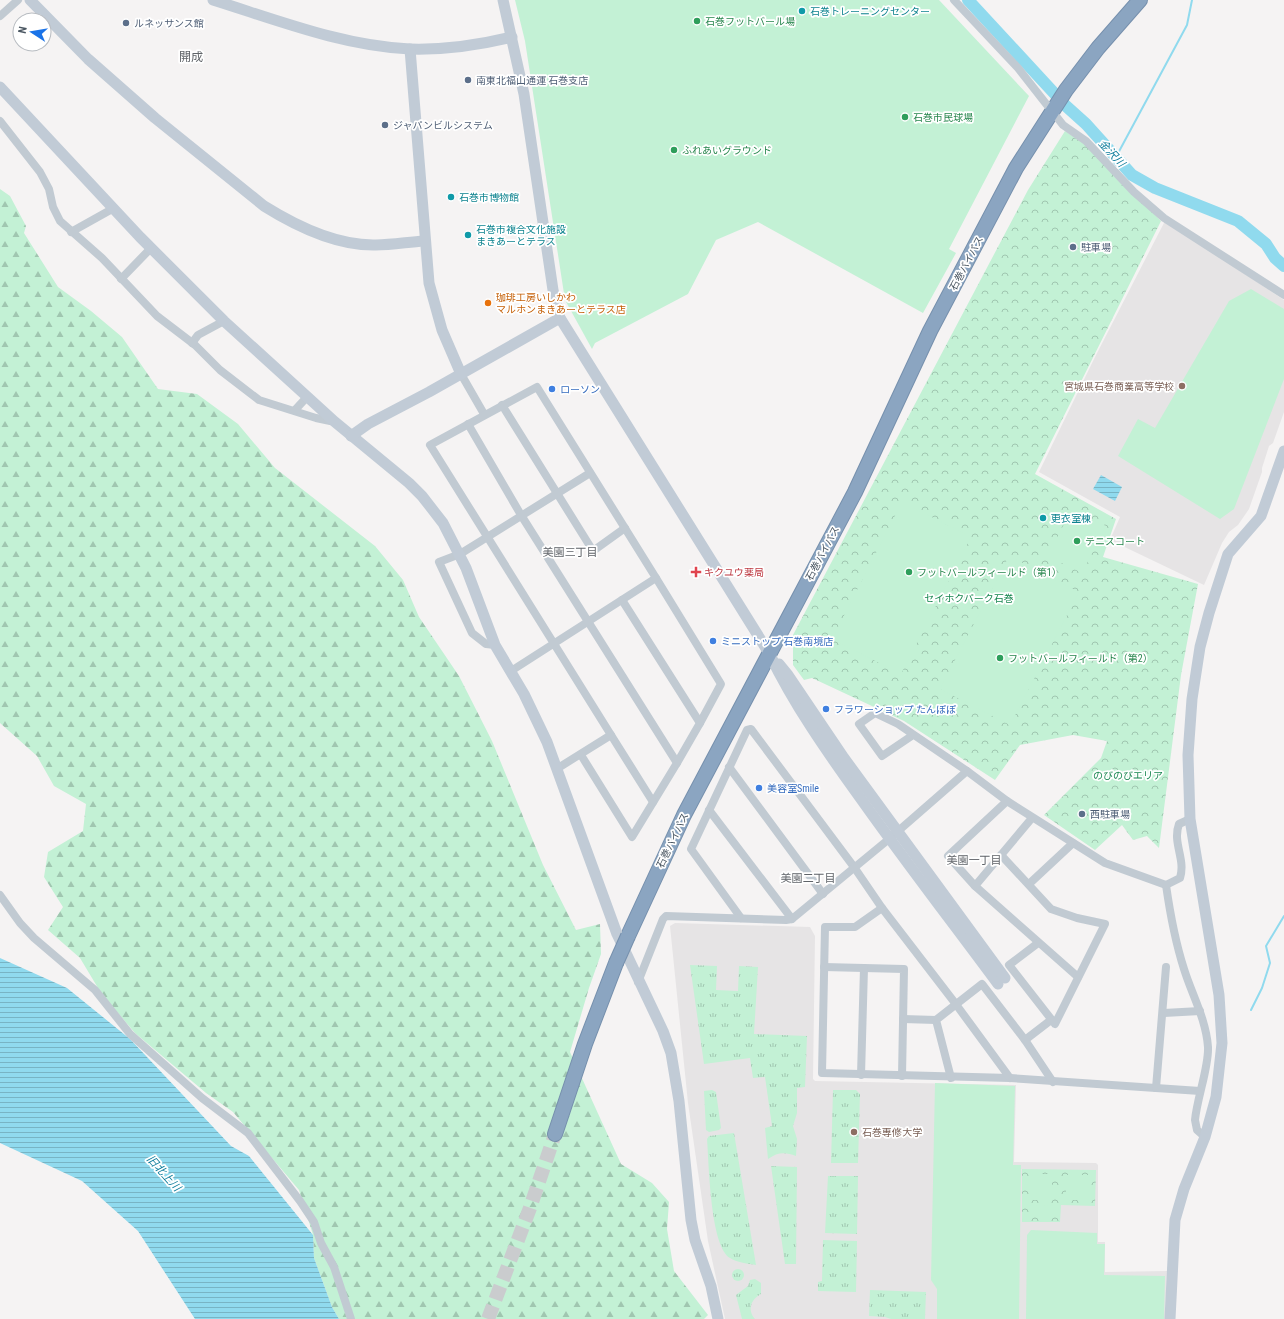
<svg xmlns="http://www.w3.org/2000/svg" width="1284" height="1319" font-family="'Roboto Condensed','Noto Sans JP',sans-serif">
<defs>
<pattern id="grass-tufts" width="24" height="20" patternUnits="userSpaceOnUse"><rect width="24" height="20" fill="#c3f1d5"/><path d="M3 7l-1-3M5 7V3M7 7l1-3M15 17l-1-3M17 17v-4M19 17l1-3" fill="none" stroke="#a0c6b0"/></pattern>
<pattern id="forest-firs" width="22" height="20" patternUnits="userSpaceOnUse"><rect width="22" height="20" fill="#c3f1d5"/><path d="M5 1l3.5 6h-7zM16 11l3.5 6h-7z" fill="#a0c6b0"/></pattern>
<pattern id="park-crowns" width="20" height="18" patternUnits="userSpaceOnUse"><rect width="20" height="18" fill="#c3f1d5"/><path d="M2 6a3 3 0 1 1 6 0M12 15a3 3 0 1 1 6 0" fill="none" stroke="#a0c6b0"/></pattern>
<pattern id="water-rules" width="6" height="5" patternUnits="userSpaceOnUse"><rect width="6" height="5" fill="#90daee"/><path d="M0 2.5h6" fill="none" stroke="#78b4c4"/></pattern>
</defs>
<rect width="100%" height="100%" fill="#f5f3f3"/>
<g fill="#e6e4e5">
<polygon points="1165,221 1284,300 1284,412 1273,443 1269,446 1262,468 1262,472 1249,509 1238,525 1229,532 1222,543 1204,585 1110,540 1120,517 1039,472 1094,359"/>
<polygon points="675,923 810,927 815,936 813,1079 815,1081 1016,1085 1014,1162 1096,1163 1098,1165 1098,1242 1105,1242 1105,1272 1167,1271 1165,1319 725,1319 708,1241 688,1103 670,926"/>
</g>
<g fill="url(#grass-tufts)">
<path d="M690,965L717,966L716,990L738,991L739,966L758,967L754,1034L807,1036L805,1087L797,1088V1113L793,1126L797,1139L796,1156C785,1152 778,1152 768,1159L765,1128L772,1126L765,1077L753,1078L750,1058L704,1064Z"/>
<polygon points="712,1090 716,1092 721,1128 719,1130 709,1132 706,1130 704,1091"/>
<polygon points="833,1090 856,1090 860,1094 858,1163 831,1163"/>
<path d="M734,1133L756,1265C749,1264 736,1262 730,1258C710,1246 709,1163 707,1139L709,1136Z"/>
<polygon points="771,1166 797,1167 796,1264 785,1264"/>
<polygon points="828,1176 858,1176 857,1234 825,1233"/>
<polygon points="823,1240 857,1241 856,1292 818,1291 818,1282 822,1281"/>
<circle cx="738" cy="1275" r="6"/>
<path d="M755,1279L761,1283V1294C751,1299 747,1310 755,1319H742L736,1295L748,1286L750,1280Z"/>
<polygon points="870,1290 926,1292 925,1319 891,1319 885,1317 869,1316"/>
</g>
<polygon fill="url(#forest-firs)" points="0,189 10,196 26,226 24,233 58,287 91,311 122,337 158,389 197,394 238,424 275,468 375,546 403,580 419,617 459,676 492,741 543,865 576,930 600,924 601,954 589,988 570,1052 621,1164 652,1183 669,1202 667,1229 674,1271 708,1315 704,1319 339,1319 332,1307 314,1258 313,1235 299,1190 233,1112 206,1093 135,1033 101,993 80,958 48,930 63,907 44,877 48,852 83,831 86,804 54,786 37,756 0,723"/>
<g fill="url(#park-crowns)">
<polygon points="1065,131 1083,143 1161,221 1035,474 1116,519 1103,557 1198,584 1181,675 1159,848 1147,836 1133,840 1122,825 1095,850 1044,815 1101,758 1107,741 1073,735 1020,745 995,780 904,721 812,678 804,680 793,665 793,635 1028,190"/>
<polygon points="1022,1169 1096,1170 1095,1206 1061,1205 1060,1222 1022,1222"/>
</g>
<g fill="#c3f1d5">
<polygon points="515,0 939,0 1029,96 949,249 956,253 923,313 758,222 716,240 688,294 595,343 592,349 565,300 525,41"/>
<polygon points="1251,289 1284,309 1284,379 1234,509 1220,519 1118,456 1138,419 1155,428 1229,301"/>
<polygon points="902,502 971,537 901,674 832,639"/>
<polygon points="1071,510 1106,526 1082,573 1048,556"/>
<polygon points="1009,556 1079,592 1010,725 940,689"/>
<polygon points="935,1083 1015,1086 1013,1165 1021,1165 1019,1319 937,1319 937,1289 931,1280"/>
<rect x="1029" y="1174" width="23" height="11"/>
<rect x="1066" y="1175" width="23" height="10"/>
<rect x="1029" y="1190" width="23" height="10"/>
<rect x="1066" y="1190" width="23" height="10"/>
<polygon points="1052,1205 1052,1216 1029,1216 1029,1206"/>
<polygon points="1031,1230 1097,1233 1097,1244 1105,1244 1104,1275 1165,1276 1164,1319 1026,1319 1027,1235"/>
</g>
<g fill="url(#water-rules)">
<polygon points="1101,475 1122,487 1115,501 1093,489"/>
<polygon points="0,958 67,988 130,1039 231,1146 249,1156 313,1235 314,1258 332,1307 339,1319 195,1319 138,1231 82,1181 0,1143"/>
</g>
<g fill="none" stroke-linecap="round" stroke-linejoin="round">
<g stroke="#90daee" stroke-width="2">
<polyline points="1116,157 1187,25 1192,0"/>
<polyline points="1251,1010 1262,988 1270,963 1266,946 1284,916"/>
</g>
<polyline stroke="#90daee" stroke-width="12" points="968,0 1066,106 1086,124 1132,175 1155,188 1238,221 1266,244 1275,258 1284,266"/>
<polyline stroke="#caccce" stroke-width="14" stroke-dasharray="14 7" stroke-linecap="butt" points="488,1319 530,1208 555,1134"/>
<g stroke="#7690ad" stroke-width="16">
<g id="highway">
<polyline points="628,936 684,815 855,492 930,331 1016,168 1066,90 1098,48 1140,0"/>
<polyline points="555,1134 585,1044 616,963"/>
</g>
</g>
<g stroke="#c1cad2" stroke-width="8">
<polyline points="954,0 1018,68 1047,105"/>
<polyline points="0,16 18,0"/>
<polyline points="1052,111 1063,125 1086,141 1134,192 1164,218 1284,295"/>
<polyline points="0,121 40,172 49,189 53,207 60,221 102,258 157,316 195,345 220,370 259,400 316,418 335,422"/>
<polyline points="71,232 114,208"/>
<polyline points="121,279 151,248"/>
<polyline points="192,343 198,335 224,321"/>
<polyline points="461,374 484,414"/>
<polyline points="502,405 593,551 625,528"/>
<polyline points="295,410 307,397"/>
<polyline points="468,424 521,515 677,763 632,837 581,755"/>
<polyline points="656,578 721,684 700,723"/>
<polyline points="622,600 700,723 677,763"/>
<polyline points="495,645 486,644 472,633 439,562 460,554 590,473"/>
<polyline points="511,671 656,578 537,387 430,445 611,735 558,768"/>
<polyline points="611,735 653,802"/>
<polyline points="913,735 882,756 859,724 875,713 898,724 967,771"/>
<polyline points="729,767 823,894"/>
<polyline points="1007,801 948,856 975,886 1078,977"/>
<polyline points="709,810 792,919"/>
<path d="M1190,819L1179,824C1172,843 1186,859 1180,878L1166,885C1170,913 1175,941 1184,969C1192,995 1206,1019 1208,1047C1209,1067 1197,1098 1195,1120L1197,1130L1205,1137"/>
<polyline points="1001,855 1051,909 1077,918 1105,924 1055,1024 1009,965 1038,943"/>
<polyline points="1029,884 1073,843"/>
<polyline points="975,886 1032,818"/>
<polyline points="0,895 20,923 34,938 95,990 130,1034 202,1098 248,1133 300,1201 314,1222 321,1243 334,1267 351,1319"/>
<polyline points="882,908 855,927 825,927 822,1073 1010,1078 1200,1091"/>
<polyline points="741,918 691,849 747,730 751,729 854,867 882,908 955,1003 1010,1078"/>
<polyline points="824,967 904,969 902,1076"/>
<polyline points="638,982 663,919 666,916 786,920 792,919 889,839 967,771 1007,801 1105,863 1166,885"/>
<polyline points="1164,1013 1200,1011"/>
<polyline points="903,1019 936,1020"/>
<polyline points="1025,1040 1051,1020"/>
<polyline points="861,1075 864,968"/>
<polyline points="951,1078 936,1020 982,984 1025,1040 1053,1082"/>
<polyline points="1156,1088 1166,967"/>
</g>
<g stroke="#c1cbd6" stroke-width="11">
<path d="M30,0L88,59L155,118L264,206C296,226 337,246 376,245C392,245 408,242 424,241"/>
<path d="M213,0C277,20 343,46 410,49C444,50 479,45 512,37"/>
<path d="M503,0L524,94L553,290L560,318L769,653C794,705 827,752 861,799C905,861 952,922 998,984"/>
<polyline points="410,49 429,283 442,330 461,374"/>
<polyline points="0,87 140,237 224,321 335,422 409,483 422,496 443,523 466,568 495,645 524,694 547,742 617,934 663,1031 671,1053 679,1101 691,1220 695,1240 711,1286 718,1319"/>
<polyline points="351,436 368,424 429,392 560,318"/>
<polyline points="779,664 788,675 844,758 1005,978"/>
<polyline points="1170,1319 1175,1220 1184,1189 1205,1137 1216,1097 1222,1043 1219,995 1190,819 1188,755 1192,699 1200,647 1209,613 1228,554 1261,516 1284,451"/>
</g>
<use href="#highway" stroke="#8ba5c1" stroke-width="14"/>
<g stroke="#7690ad" stroke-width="16" stroke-linecap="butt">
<polyline id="highway-bridge" points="616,963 628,936"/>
</g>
<use href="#highway-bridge" stroke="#8ba5c1" stroke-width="14"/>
</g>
<g fill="#0f9aa8" stroke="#fff" stroke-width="1.5">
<circle cx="802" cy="11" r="4"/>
<circle cx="451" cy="197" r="4"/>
<circle cx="468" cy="235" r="4"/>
<circle cx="1043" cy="518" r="4"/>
</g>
<g fill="#2e9e5b" stroke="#fff" stroke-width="1.5">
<circle cx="697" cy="21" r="4"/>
<circle cx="905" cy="117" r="4"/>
<circle cx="674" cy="150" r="4"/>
<circle cx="1077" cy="541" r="4"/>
<circle cx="909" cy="572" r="4"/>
<circle cx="1000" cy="658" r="4"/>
</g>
<g fill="#5c6f8a" stroke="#fff" stroke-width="1.5">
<circle cx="126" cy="23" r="4"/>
<circle cx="468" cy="80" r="4"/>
<circle cx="385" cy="125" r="4"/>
<circle cx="1073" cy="247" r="4"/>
<circle cx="1082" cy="814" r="4"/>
</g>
<circle fill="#e8710a" stroke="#fff" stroke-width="1.5" cx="488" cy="303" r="4"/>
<g fill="#8d6e63" stroke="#fff" stroke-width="1.5">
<circle cx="1182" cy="386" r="4"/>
<circle cx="854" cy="1132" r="4"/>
</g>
<g fill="#3f7fe0" stroke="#fff" stroke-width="1.5">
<circle cx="552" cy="389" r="4"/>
<circle cx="713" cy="641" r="4"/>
<circle cx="826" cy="709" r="4"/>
<circle cx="759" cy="788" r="4"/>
</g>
<path fill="#e0444e" stroke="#fff" stroke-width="1.5" d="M694 566h4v4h4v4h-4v4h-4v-4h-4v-4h4z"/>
<g text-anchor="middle" stroke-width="3.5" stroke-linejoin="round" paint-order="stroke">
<g font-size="10" fill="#0d838f" stroke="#fff" text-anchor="start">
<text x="810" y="15">石巻トレーニングセンター</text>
<text x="459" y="201">石巻市博物館</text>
<text x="476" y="233">石巻市複合文化施設<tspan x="476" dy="12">まきあーとテラス</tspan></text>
<text x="1051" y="522">更衣室棟</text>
</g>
<g font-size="10" fill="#27864d" stroke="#fff" text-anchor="start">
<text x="705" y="25">石巻フットバール場</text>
<text x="913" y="121">石巻市民球場</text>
<text x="682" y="154">ふれあいグラウンド</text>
<text x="1085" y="545">テニスコート</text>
<text x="917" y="576">フットバールフィールド（第1）</text>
<text x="1008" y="662">フットバールフィールド（第2）</text>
</g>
<g font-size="10" fill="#4e5e75" stroke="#fff" text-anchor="start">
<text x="134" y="27">ルネッサンス館</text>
<text x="476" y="84">南東北福山通運 石巻支店</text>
<text x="393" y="129">ジャパンビルシステム</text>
<text x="1081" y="251">駐車場</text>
<text x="1090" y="818">西駐車場</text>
</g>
<g font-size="10" fill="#4a5661" stroke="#fff">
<text transform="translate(966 263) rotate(-62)" y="4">石巻バイパス</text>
<text transform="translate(822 553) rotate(-62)" y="4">石巻バイパス</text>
<text transform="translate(672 840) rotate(-64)" y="4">石巻バイパス</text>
</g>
<g font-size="10" fill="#c56008" stroke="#fff" text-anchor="start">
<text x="496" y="301">珈琲工房いしかわ<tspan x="496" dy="12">マルホンまきあーとテラス店</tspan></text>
</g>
<g font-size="10" fill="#785e54" stroke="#fff" text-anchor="end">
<text x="1174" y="390">宮城県石巻商業高等学校</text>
<text x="862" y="1136" text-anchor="start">石巻専修大学</text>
</g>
<g font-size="10" fill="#366cbe" stroke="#fff" text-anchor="start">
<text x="560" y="393">ローソン</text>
<text x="721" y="645">ミニストップ 石巻南境店</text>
<text x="834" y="713">フラワーショップ たんぽぽ</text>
<text x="767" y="792">美容室Smile</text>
</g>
<g font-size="10" fill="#be3a42" stroke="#fff" text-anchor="start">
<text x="704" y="576">キクユウ薬局</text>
</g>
<g font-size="10" fill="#17864f" stroke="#fff">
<text x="969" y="602">セイホクパーク石巻</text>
<text x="1128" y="779">のびのびエリア</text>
</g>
<g font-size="11" font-style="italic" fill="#0c7c9b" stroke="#fff">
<text transform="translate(1112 153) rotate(47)" y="4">金沢川</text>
<text transform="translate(164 1173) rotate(48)" y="4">旧北上川</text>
</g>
<g font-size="11" fill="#5f6368" stroke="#fff">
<text x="570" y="556">美園三丁目</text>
<text x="974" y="864">美園一丁目</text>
<text x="808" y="882">美園二丁目</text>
</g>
<g font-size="12" fill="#5f6368" stroke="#fff">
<text x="191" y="61">開成</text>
</g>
</g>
<g transform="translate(32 32) rotate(282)"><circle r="19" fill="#ffffff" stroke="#b7bbc0"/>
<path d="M0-3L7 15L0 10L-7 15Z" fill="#1a73e8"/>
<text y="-6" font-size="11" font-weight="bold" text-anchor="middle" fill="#4a5661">N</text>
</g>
</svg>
